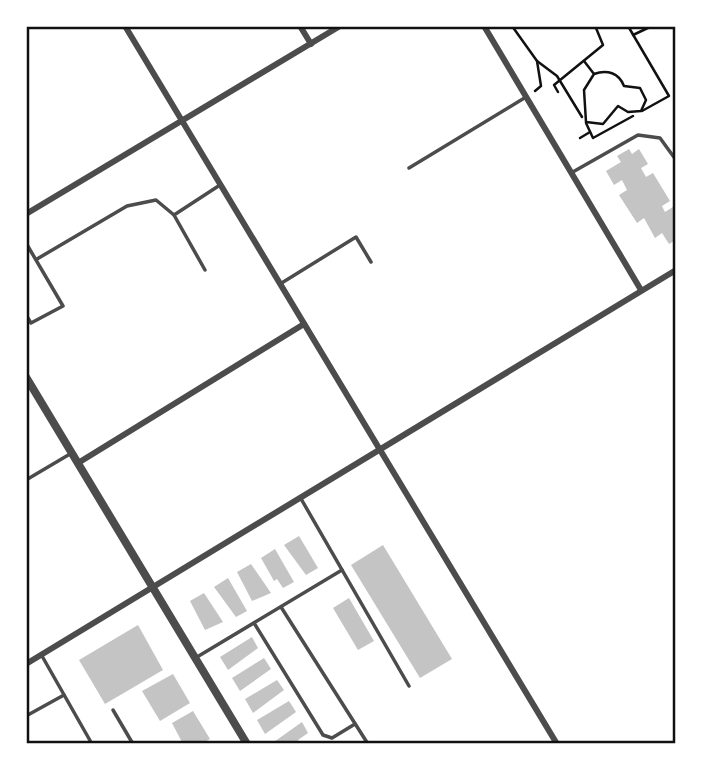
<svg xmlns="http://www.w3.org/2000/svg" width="702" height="770" font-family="Manrope,sans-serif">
<rect width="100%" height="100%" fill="#fff"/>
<g fill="#c4c4c4">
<polygon points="629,149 632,154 639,149 648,164 641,168 646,177 653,173 670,201 662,206 665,212 676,205 676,240 669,244 662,233 655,238 644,218 637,223 619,195 627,190 622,180 614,185 606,171 621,162 617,156"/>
<polygon points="299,536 318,568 306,575 284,545"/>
<polygon points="383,545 452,659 420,678 351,565"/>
<polygon points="275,549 294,582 283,588 277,579 274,581 261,558"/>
<polygon points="251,564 271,593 252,601 237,572"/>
<polygon points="228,578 247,611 236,617 214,587"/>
<polygon points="204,593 223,622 205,630 190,601"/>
<polygon points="349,598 374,641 358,650 333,608"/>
<polygon points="138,625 163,670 105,704 79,660"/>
<polygon points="252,637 258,648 228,670 220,657"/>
<polygon points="264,658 271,669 240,691 232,678"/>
<polygon points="173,674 190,703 160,721 142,691"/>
<polygon points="277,680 284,690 253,713 245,699"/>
<polygon points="289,701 296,712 265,734 257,720"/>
<polygon points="193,711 210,739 201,744 183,744 172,723"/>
<polygon points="302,722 308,733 298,740 299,742 271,744"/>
</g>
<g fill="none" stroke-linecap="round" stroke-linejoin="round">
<g stroke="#111" stroke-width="2.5">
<polyline points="512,26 537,61 541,86 535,91"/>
<polyline points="628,26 669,96 642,111"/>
<polyline points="633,35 652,26"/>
<polyline points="537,61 557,76 582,117"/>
<path d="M584,61L594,74C607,69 619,73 624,86L640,88L646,100L641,111L628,112L618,106L603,124L586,122L584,90L594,74"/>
<polyline points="558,92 554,85 603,45 596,28 600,26"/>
<polyline points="586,123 593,138 633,116"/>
<polyline points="580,138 590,132"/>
</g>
<g stroke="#4c4c4c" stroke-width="3.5">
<polyline points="409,168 526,97"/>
<polyline points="571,173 638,135 660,138 676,160"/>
<polyline points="26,243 63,306 31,323 26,315"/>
<polyline points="37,259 127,206 156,200 174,215"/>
<polyline points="205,270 174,215 220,185"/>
<polyline points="280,284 356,237 371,262"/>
<polyline points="26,480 70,454"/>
<polyline points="300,497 409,686"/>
<polyline points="281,607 368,744"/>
<polyline points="254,623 323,735 332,738 355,724"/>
<polyline points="42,656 92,744"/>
<polyline points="197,657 342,570"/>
<polyline points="113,710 133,744"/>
<polyline points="26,716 64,695"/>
</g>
<g stroke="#4c4c4c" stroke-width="6">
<polyline points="125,26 557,744"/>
<polyline points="300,26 311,44"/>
<polyline points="484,26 641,290"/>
<polyline points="26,214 340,26"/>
<polyline points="78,463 304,324"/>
<polyline points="26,664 676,270"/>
</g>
<polyline stroke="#4c4c4c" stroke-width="8" points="26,377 247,744"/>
</g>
<rect width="702" height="770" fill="none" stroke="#ffffff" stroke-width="56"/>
<rect x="28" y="28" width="646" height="714" fill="none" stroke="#111" stroke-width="2.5"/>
</svg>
